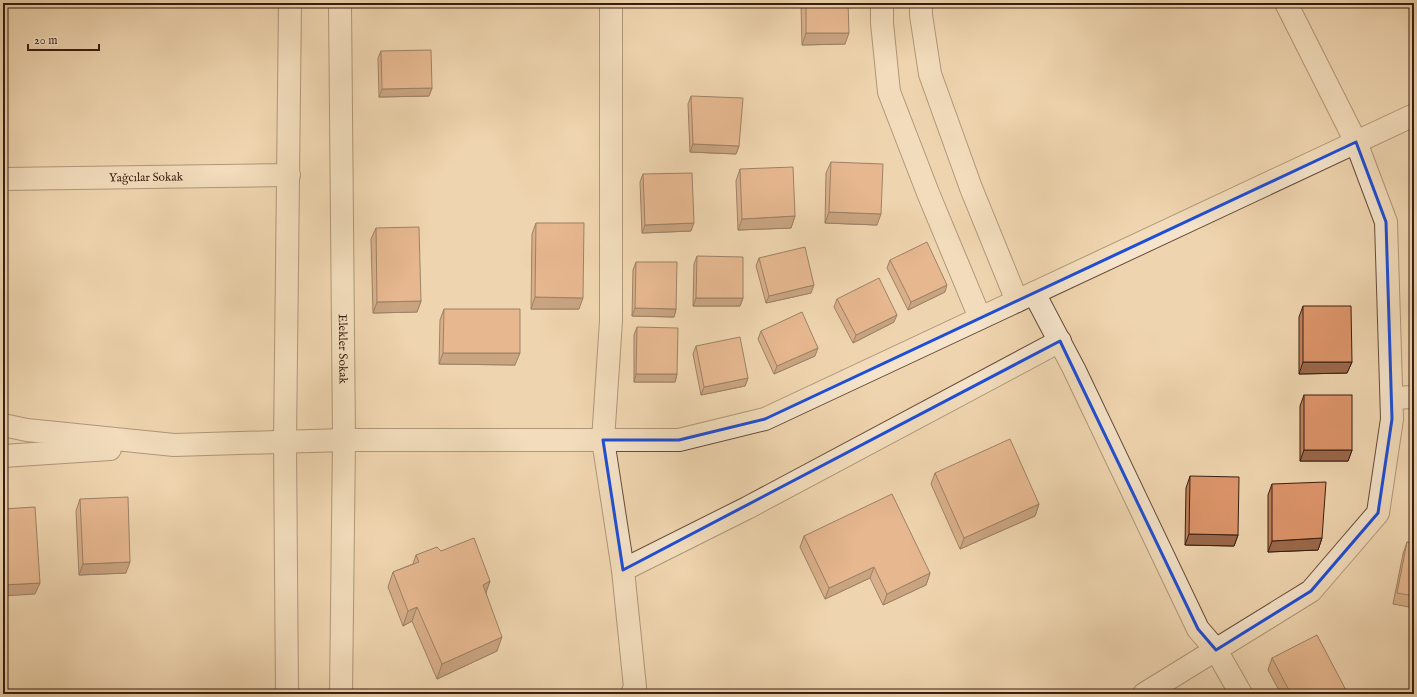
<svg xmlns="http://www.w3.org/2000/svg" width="1417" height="697" font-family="'IM FELL English',serif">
<rect width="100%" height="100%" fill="#efd5af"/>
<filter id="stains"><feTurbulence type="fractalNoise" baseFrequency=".005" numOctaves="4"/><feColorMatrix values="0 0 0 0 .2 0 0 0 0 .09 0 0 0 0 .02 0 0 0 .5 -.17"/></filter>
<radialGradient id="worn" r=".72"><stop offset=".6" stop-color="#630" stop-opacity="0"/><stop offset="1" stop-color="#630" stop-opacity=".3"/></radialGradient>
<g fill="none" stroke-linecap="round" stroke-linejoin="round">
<g stroke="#664b38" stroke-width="24">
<g id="minor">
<path id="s1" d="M340,3L344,440L341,694"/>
<polyline points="611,3 611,321 603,440 623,570 635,687 632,694"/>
<path id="s2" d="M3,179L289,175"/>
<polyline points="1034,293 1074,369 1198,629 1216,650 1241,694"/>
<polyline points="1392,398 1414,397"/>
<polyline points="623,570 747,508 1060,341"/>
<polyline points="287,694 285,442 290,3"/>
<polyline points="1144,694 1311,591 1378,513 1392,419 1386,222 1356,142 1286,3"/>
</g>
</g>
<g stroke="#664b38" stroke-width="24">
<g id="tertiary">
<polyline points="882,3 882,23 889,92 928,193 980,318"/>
<polyline points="921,3 921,15 930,74 971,188 1017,301"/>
<polyline points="3,425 27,430 174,445 344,440 679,440 765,419 1414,115"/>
<polyline points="3,456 110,449"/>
</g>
</g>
<use href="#minor" stroke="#f5e4cb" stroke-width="22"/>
<use href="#tertiary" stroke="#f5e4cb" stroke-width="22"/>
</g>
<g fill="#bf805b" stroke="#381d10">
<polygon points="801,3 848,3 845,44 802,45"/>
<polygon points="381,51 432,88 429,96 379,97 378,58"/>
<polygon points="691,96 739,146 736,154 690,152 688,104"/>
<polygon points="831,162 877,225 825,223 826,173"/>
<polygon points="740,169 795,216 791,228 738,230 736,181"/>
<polygon points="643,174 691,231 642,233 640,182"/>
<polygon points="536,223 579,309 531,309 532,234"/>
<polygon points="376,228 421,301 417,312 373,313 371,239"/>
<polygon points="697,256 743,298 740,306 693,306 694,264"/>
<polygon points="759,258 811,293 766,303 756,266"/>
<polygon points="890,260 945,292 908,310 887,268"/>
<polygon points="636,262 676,309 674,317 632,316 633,270"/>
<polygon points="837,299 894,322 853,343 834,307"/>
<polygon points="1303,306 1352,362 1347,373 1299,374 1299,317"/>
<polygon points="444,309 515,365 439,364 440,320"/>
<polygon points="637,327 677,374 675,382 634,382 634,335"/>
<polygon points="761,331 815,356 774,374 758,339"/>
<polygon points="696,346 748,378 745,386 701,395 693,354"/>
<polygon points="1304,395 1352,450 1348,461 1300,461 1300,406"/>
<polygon points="935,473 1039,504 1035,516 960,549 931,484"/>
<polygon points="1190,476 1238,535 1234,546 1185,545 1186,488"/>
<polygon points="1272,484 1322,538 1318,550 1268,552 1268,495"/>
<polygon points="80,499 126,573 79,575 76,511"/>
<polygon points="804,536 930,573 926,585 883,605 870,578 825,599 800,547"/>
<polygon points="1407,542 1414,544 1414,608 1393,604 1403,554"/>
<polygon points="441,551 490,581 486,592 497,651 437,679 412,621 403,626 388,587 393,572 413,564 416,555"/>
<polygon points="1272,658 1348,694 1281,694 1268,670"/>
</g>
<g fill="#9b684a" stroke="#381d10">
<polygon points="806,33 849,33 845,44 802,45"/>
<polygon points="432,88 429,96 379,97 382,89"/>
<polygon points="693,144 739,146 736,154 690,152"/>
<polygon points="829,212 881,214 877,225 825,223"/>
<polygon points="795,216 791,228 738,230 742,219"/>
<polygon points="694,223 691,231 642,233 645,225"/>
<polygon points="814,285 811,293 766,303 769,296"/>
<polygon points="947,285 945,292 908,310 911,302"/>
<polygon points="535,297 583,298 579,309 531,309"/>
<polygon points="696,298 743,298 740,306 693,306"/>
<polygon points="421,301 417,312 373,313 377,302"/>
<polygon points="635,308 676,309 674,317 632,316"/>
<polygon points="897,315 894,322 853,343 856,335"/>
<polygon points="818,348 815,356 774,374 777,366"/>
<polygon points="443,353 520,353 515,365 439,364"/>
<polygon points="1303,362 1352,362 1347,373 1299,374"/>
<polygon points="636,374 677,374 675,382 634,382"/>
<polygon points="748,378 745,386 701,395 704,387"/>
<polygon points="1304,450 1352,450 1348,461 1300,461"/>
<polygon points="1039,504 1035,516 960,549 964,538"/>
<polygon points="1189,534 1238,535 1234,546 1185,545"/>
<polygon points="1322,538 1318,550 1268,552 1272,541"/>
<polygon points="130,562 126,573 79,575 83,564"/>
<polygon points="874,567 870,578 825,599 829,588"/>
<polygon points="930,573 926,585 883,605 887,594"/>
<polygon points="490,581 485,595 483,585"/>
<polygon points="40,583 35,594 3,596 3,585"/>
<polygon points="417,607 412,621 403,626 408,611"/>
<polygon points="502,637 497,651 437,679 442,664"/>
</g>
<g fill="#de956a" stroke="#381d10">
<polygon points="806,3 848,3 849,33 806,33"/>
<polygon points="431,50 432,88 382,89 381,51"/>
<polygon points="691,96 743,98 739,146 693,144"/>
<polygon points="831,162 883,164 881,214 829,212"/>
<polygon points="793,167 795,216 742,219 740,169"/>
<polygon points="692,173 694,223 645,225 643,174"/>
<polygon points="536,223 584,223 583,298 535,297"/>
<polygon points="419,227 421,301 377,302 376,228"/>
<polygon points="927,242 947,285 911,302 890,260"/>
<polygon points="805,247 814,285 769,296 759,258"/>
<polygon points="697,256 743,257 743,298 696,298"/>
<polygon points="636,262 677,262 676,309 635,308"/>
<polygon points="879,278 897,315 856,335 837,299"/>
<polygon points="1303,306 1351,306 1352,362 1303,362"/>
<polygon points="444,309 520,309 520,353 443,353"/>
<polygon points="802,312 818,348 777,366 761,331"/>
<polygon points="637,327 678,328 677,374 636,374"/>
<polygon points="740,337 748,378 704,387 696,346"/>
<rect x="1304" y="395" width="48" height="55"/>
<polygon points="1010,439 1039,504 964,538 935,473"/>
<polygon points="1190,476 1239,477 1238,535 1189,534"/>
<polygon points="1326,482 1322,538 1272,541 1272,484"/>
<polygon points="892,494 930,573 887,594 874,567 829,588 804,536"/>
<polygon points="128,497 130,562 83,564 80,499"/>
<polygon points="35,507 40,583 3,585 3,509"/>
<polygon points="474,538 490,581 483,585 502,637 442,664 417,607 408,611 393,572 419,562 416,555 437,547 441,551"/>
<polygon points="1407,542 1414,544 1414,596 1397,593"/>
<polygon points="1317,635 1348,694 1291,694 1272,658"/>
</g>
<path d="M0 0H1417V697H0ZM1356,142L1386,222L1392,419L1378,513L1311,591L1216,650L1198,629L1060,341L623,570L603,440H679L765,419Z" fill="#efd5af" fill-opacity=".55" fill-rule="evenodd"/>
<path fill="none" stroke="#1d4ed8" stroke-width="3" stroke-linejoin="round" d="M1356,142L1386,222L1392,419L1378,513L1311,591L1216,650L1198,629L1060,341L623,570L603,440H679L765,419Z"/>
<g text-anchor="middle" stroke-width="3" stroke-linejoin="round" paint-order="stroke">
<g font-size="12" fill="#381d10" stroke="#f5e4cb">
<text dy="4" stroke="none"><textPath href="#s2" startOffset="143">Yağcılar Sokak</textPath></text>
<text dy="4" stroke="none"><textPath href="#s1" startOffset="346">Elekler Sokak</textPath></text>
</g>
</g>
<rect width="1417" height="697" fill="none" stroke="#efd5af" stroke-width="16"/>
<rect x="4" y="4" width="1409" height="689" fill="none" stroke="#381d10" stroke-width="2"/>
<rect x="8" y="8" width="1401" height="681" fill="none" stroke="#381d10"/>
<path d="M28 44v6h71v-6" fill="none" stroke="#381d10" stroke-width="2"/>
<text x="34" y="44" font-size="12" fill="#381d10" stroke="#f5e4cb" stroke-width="3" paint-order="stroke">20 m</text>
<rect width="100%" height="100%" filter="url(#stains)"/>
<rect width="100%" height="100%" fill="url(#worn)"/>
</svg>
